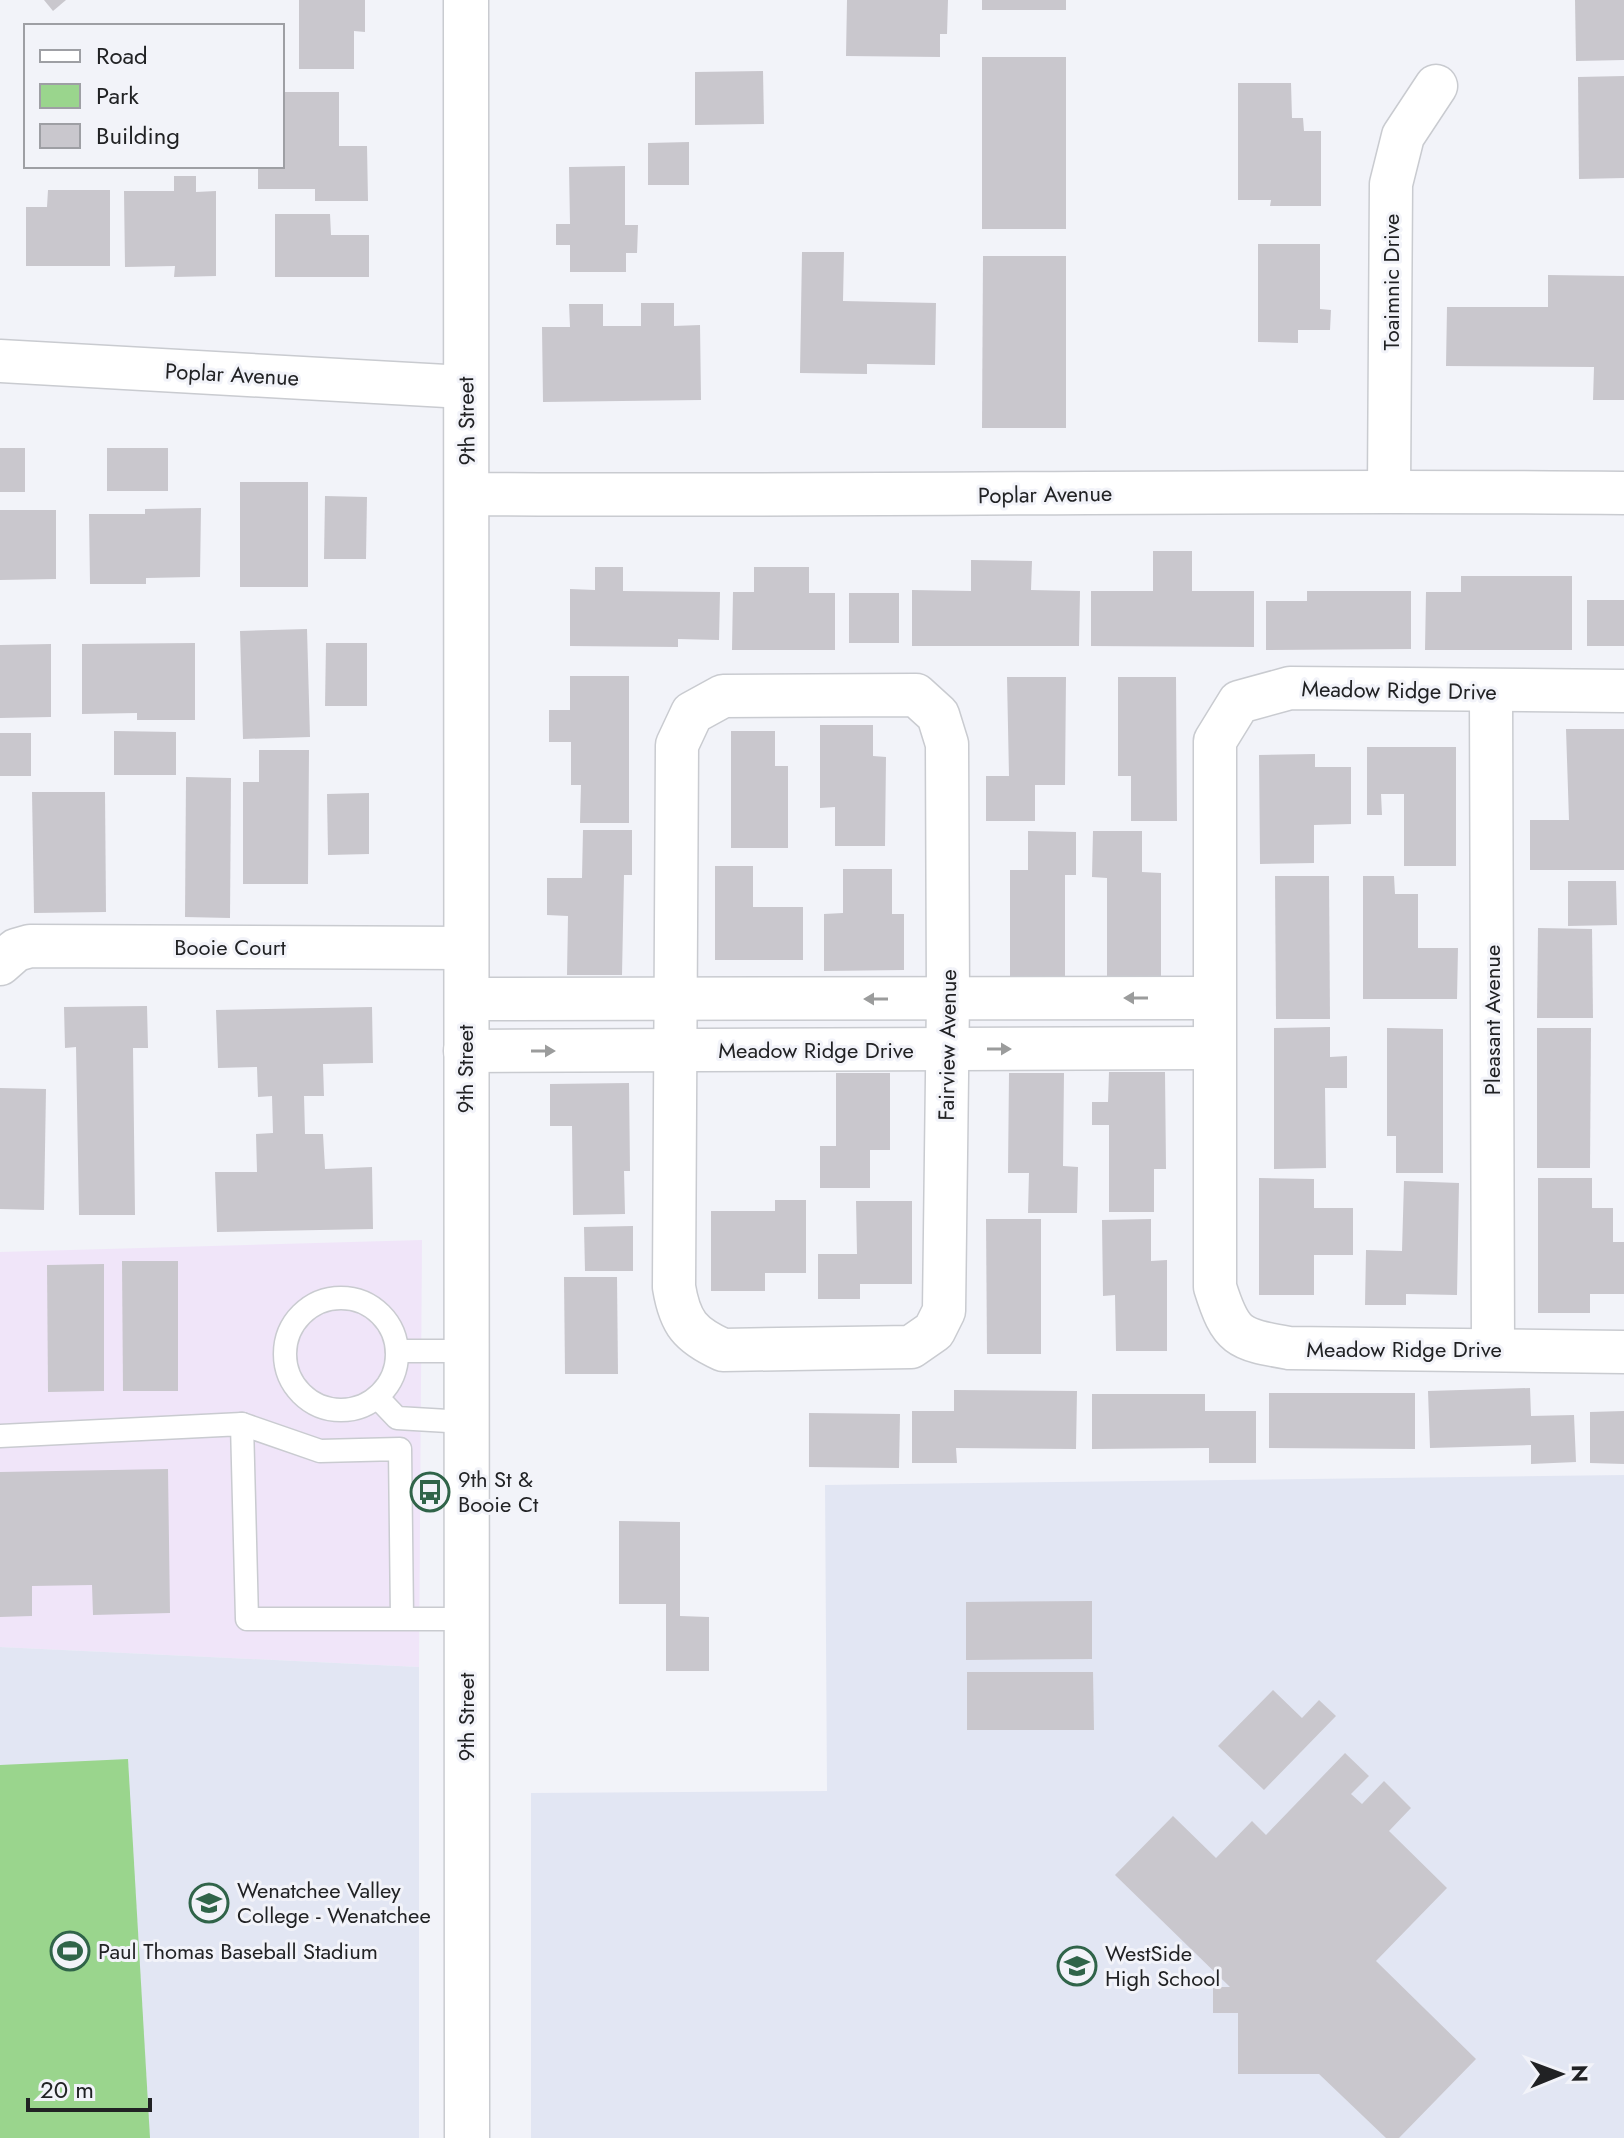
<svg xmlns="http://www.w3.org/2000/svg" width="1624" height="2138" font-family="Jost,sans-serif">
<rect width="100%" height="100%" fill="#f2f3f9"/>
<polygon fill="#f0e5f9" points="422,1240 419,1667 0,1647 0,1252"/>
<g fill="#e2e6f3">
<polygon points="1624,1475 1624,2138 531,2138 531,1793 827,1791 825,1485"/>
<polygon points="0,1647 419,1667 419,2138 0,2138"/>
</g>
<polygon fill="#9ad58d" points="128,1759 150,2138 0,2138 0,1765"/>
<g fill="#c9c7cd">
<polygon points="44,0 66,0 53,11"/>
<polygon points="299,0 365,0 365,32 354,31 354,69 299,69"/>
<polygon points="847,0 948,0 947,34 940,34 940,57 846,56"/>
<rect x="982" y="0" width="84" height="10"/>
<polygon points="1575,0 1624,0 1624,60 1576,61"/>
<rect x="982" y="57" width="84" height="172"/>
<polygon points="763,71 764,124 695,125 695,72"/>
<polygon points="1624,76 1624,178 1579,179 1578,77"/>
<polygon points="1238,83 1291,83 1292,118 1303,118 1304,131 1321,131 1321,206 1270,206 1271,200 1238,200"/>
<polygon points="282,92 339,92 339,146 367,146 368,201 315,201 315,189 258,189 258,166 282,166"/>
<polygon points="689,142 689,185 648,185 648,143"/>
<polygon points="625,166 625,225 638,225 637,253 626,253 626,272 570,272 570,245 556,245 556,224 570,224 569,167"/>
<polygon points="174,176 196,176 196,192 216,191 216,276 174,277 175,266 125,267 124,191 174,191"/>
<polygon points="48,190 110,190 110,266 26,266 26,207 47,207"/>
<polygon points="275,214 330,214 331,235 369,235 369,277 275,277"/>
<polygon points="1258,244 1320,244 1320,309 1331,310 1330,330 1298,330 1298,343 1258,342"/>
<polygon points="802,252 844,252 843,301 936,303 935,365 867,364 867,374 800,373"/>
<polygon points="983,256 1066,256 1066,428 982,428"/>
<polygon points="1548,275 1624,276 1624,400 1593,400 1594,367 1446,366 1447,307 1548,307"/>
<polygon points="641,303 674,303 674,326 700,325 701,400 543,402 542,327 570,327 569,304 603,304 603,326 641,326"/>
<rect x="0" y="448" width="25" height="44"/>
<rect x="107" y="448" width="61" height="43"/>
<rect x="240" y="482" width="68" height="105"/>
<polygon points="325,496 367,497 366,559 324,559"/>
<polygon points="201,508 200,577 146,578 146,584 90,584 89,514 145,514 145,509"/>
<polygon points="0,510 56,510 56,579 0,580"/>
<polygon points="1153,551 1192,551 1192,591 1254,591 1254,647 1091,646 1091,591 1153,591"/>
<polygon points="971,560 1032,561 1031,590 1080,591 1079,646 912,646 912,590 971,591"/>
<polygon points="595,567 623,567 623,591 720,592 719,640 678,639 678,647 570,646 570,589 595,590"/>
<polygon points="754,567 809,567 809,593 835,593 835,650 732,650 733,592 754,592"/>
<polygon points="1461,576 1572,576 1572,650 1425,650 1426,592 1461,592"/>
<polygon points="1307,591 1411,591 1411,649 1266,650 1266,601 1307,601"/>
<rect x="849" y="593" width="50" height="50"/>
<rect x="1587" y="600" width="37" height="46"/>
<polygon points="307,629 310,737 243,739 240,631"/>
<polygon points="195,643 195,720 137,720 137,713 82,714 82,644"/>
<polygon points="326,643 367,643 367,706 325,706"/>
<polygon points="51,644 51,717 0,718 0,645"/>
<polygon points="570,676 629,676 629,823 580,823 581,785 571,785 571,742 549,742 549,710 570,710"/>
<polygon points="1007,677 1066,677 1065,785 1035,785 1035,821 986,821 986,776 1009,776"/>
<polygon points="1118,677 1176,677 1177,821 1131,821 1131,776 1118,776"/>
<polygon points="820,725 873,725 873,756 886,757 885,846 835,846 835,807 820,808"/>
<polygon points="1566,729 1624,729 1624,870 1530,870 1530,820 1569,820"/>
<polygon points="114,731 176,732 176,775 114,775"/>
<polygon points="731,731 775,731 775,766 788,766 788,848 731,848"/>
<rect x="0" y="733" width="31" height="43"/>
<polygon points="1367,747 1456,747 1456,866 1404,866 1404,794 1381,794 1382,815 1367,815"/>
<polygon points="259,750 309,750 308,884 243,884 243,782 259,782"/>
<polygon points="1315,754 1315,767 1351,767 1351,824 1314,825 1314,863 1260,864 1259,755"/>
<polygon points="186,777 231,778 230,918 185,917"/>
<polygon points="32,792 105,792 106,912 34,913"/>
<polygon points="369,793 369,854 328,855 327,794"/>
<polygon points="583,830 632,830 632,875 624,875 622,975 567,975 568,916 547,915 547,878 582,878"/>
<polygon points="1028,831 1076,832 1076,875 1065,875 1065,976 1010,976 1010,870 1028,870"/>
<polygon points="1093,831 1142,831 1142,872 1161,873 1161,978 1107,978 1107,878 1092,877"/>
<polygon points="715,866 753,866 753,907 803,907 803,960 715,960"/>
<polygon points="843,869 892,869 892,914 904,914 904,970 824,971 824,914 843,913"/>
<polygon points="1275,876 1329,876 1330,1019 1276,1019"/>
<polygon points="1363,876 1394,876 1395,894 1418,894 1418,948 1458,948 1457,999 1363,999"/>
<polygon points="1568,881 1616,881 1617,925 1568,926"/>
<polygon points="1538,928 1592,929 1593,1018 1537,1018"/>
<polygon points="147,1006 148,1048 133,1048 135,1215 79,1215 76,1047 65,1048 64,1007"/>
<polygon points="372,1007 373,1063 323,1064 324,1096 304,1096 305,1134 323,1134 325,1169 372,1167 373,1229 217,1232 215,1172 257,1172 256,1134 273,1133 272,1096 258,1097 257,1067 218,1068 216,1010"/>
<polygon points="1330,1027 1330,1057 1347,1056 1347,1088 1325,1088 1326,1168 1274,1169 1274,1028"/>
<polygon points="1387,1028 1443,1029 1443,1173 1396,1173 1396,1136 1387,1136"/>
<polygon points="1537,1028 1591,1028 1590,1168 1537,1168"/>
<polygon points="1109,1072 1165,1072 1166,1169 1154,1169 1154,1212 1109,1212 1109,1125 1092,1125 1092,1102 1108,1102"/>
<polygon points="836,1073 890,1073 890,1150 870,1150 870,1188 820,1188 820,1146 836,1146"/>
<polygon points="1009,1073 1064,1073 1063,1166 1078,1167 1077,1213 1028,1213 1029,1173 1008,1173"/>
<polygon points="629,1083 630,1171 624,1171 625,1214 573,1215 572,1126 550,1126 550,1084"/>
<polygon points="0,1088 46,1089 44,1210 0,1209"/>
<polygon points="1259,1178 1314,1179 1314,1208 1353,1208 1353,1255 1314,1255 1314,1295 1259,1295"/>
<polygon points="1538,1178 1592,1178 1592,1208 1613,1208 1613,1242 1624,1242 1624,1294 1590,1294 1590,1313 1538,1313"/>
<polygon points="1404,1181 1459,1183 1457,1295 1406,1294 1406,1305 1365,1305 1366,1250 1402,1251"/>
<polygon points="775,1200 806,1200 806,1273 765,1273 765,1291 711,1291 711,1211 775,1211"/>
<polygon points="856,1201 912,1201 912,1284 860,1284 860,1299 818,1299 818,1254 857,1254"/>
<polygon points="986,1219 1041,1219 1041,1354 987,1354"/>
<polygon points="1151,1219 1151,1261 1167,1260 1167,1351 1116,1351 1115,1295 1103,1296 1102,1220"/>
<polygon points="633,1226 633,1271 585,1271 584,1227"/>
<polygon points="122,1261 178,1261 178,1391 123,1391"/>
<polygon points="104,1264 104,1391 48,1392 47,1265"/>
<polygon points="564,1277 617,1277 618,1374 565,1374"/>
<polygon points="1530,1388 1531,1416 1574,1415 1576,1462 1531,1464 1531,1445 1430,1448 1428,1391"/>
<polygon points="954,1390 1077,1391 1076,1449 956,1448 957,1463 912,1463 912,1411 954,1411"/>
<polygon points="1269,1393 1415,1393 1415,1449 1269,1448"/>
<polygon points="1092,1394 1205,1394 1205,1411 1256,1411 1256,1463 1209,1463 1209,1448 1092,1449"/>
<polygon points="1624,1411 1624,1464 1590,1463 1590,1412"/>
<polygon points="809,1413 900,1414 899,1468 809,1467"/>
<polygon points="168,1469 170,1613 93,1615 92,1585 32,1586 32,1616 0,1617 0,1472"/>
<polygon points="619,1521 680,1522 680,1616 709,1617 709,1671 666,1671 666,1604 619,1604"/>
<polygon points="1092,1601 1092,1659 966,1660 966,1602"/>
<polygon points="967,1672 1093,1672 1094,1730 967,1730"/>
<polygon points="1273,1690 1302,1718 1319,1700 1336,1716 1264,1790 1218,1746"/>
<polygon points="1345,1753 1369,1776 1351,1794 1362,1804 1384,1781 1411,1808 1389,1831 1447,1888 1376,1961 1476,2059 1399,2138 1386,2138 1319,2074 1238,2074 1238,2013 1213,2013 1213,1987 1230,1987 1115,1875 1173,1816 1216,1858 1252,1821 1266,1835"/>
</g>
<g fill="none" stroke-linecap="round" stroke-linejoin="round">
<g stroke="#c9cbd0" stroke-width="25">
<g id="service">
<circle cx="341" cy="1354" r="56"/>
<polyline points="397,1351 465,1351"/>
<polyline points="377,1397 397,1418 465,1422"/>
<polyline points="242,1424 320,1451 400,1449 402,1618"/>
<polyline points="0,1436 242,1424 247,1619 465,1619"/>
</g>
</g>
<g stroke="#c9cbd0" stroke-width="45">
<g id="minor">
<polyline points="0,361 464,387"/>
<polyline points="1389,491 1391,184 1403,136 1436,86"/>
<path d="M467,494C853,497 1238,489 1624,493"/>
<polyline points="1491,691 1493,1349"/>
<path d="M1624,691L1290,688L1239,702L1215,741V1287C1231,1338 1238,1339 1289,1348L1624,1352"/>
<path d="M916,695L938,715L947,744L948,998L944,1311L934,1331L911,1347L723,1350C690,1335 680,1323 674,1287L677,745L692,713L723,696Z"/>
<polyline points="0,964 16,950 30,946 466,948"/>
<polyline points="466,999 1214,998"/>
<polyline points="465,1051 1214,1048"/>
</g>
</g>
<g stroke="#c9cbd0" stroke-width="47">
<polyline id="tertiary" points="466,0 467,2138"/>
</g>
<use href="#service" stroke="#fff" stroke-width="22"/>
<use href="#minor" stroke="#fff" stroke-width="42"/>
<use href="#tertiary" stroke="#fff" stroke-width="44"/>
</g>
<defs><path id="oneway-solid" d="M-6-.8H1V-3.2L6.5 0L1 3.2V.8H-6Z" transform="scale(2)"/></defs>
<g fill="#9b9c9c">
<use href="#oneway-solid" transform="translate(1136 998) rotate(180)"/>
<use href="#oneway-solid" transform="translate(876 999) rotate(180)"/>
<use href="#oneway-solid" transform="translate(999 1049)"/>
<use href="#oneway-solid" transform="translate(543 1051)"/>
</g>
<defs>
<g id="bus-ring" transform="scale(2)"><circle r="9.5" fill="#f2f3f9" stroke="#306449" stroke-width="1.5"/><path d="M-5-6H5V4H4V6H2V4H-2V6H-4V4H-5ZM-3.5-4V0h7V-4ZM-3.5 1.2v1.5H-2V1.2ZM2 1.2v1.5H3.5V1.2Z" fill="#306449"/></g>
<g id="university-ring" transform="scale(2)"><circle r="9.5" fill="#f2f3f9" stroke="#306449" stroke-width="1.5"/><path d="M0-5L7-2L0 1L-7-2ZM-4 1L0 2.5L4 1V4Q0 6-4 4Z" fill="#306449"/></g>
<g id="stadium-ring" transform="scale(2)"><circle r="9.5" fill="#f2f3f9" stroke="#306449" stroke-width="1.5"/><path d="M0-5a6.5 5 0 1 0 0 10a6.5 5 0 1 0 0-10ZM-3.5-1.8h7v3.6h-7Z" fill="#306449"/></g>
<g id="school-ring" transform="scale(2)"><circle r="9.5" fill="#f2f3f9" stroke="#306449" stroke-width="1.5"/><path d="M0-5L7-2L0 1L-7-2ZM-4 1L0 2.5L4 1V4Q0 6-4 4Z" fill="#306449"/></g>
</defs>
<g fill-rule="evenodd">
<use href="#bus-ring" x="430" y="1492"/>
<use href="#university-ring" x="209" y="1903"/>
<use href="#stadium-ring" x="70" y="1951"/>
<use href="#school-ring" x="1077" y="1966"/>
</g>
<g text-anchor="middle" stroke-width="6" stroke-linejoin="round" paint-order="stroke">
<g font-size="22" fill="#212224" stroke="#f2f3f9">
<text transform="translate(1391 282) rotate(-90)" y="8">Toaimnic Drive</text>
<text transform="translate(232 374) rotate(3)" y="8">Poplar Avenue</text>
<text transform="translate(466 421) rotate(-91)" y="8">9th Street</text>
<text transform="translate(1045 494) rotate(-1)" y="8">Poplar Avenue</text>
<text transform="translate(1399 690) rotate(1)" y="8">Meadow Ridge Drive</text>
<text x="230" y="955">Booie Court</text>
<text transform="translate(1492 1020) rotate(-90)" y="8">Pleasant Avenue</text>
<text transform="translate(947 1045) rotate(-89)" y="8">Fairview Avenue</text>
<text x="816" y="1058">Meadow Ridge Drive</text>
<text transform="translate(465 1069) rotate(-90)" y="8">9th Street</text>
<text x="1404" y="1357">Meadow Ridge Drive</text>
<text transform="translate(466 1717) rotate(-90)" y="8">9th Street</text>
</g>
<g font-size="22" fill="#212224" stroke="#f2f3f9" text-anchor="start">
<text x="458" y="1487">9th St &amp;<tspan x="458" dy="25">Booie Ct</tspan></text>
<text x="237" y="1898">Wenatchee Valley<tspan x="237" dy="25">College - Wenatchee</tspan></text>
<text x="98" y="1959">Paul Thomas Baseball Stadium</text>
<text x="1105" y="1961">WestSide<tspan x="1105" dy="25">High School</tspan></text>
</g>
</g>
<rect x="24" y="24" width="260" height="144" fill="#f2f3f9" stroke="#9e9fa4" stroke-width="2"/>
<rect x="40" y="50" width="40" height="12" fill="#ffffff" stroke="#9e9fa4" stroke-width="2"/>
<text x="96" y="64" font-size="24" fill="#212224">Road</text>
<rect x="40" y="84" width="40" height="24" fill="#9ad58d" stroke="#9e9fa4" stroke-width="2"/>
<text x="96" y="104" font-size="24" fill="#212224">Park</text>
<rect x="40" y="124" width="40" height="24" fill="#c9c7cd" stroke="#9e9fa4" stroke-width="2"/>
<text x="96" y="144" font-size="24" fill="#212224">Building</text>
<g transform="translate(1560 2074) rotate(89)" stroke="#f2f3f9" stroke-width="6" paint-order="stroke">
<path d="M0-6L14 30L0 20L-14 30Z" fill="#212224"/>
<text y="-12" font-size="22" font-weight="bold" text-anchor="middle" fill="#212224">N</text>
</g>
<path d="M28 2098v12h122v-12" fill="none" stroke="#212224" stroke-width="4"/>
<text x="40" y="2098" font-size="24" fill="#212224" stroke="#f2f3f9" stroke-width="6" paint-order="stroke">20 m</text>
</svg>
